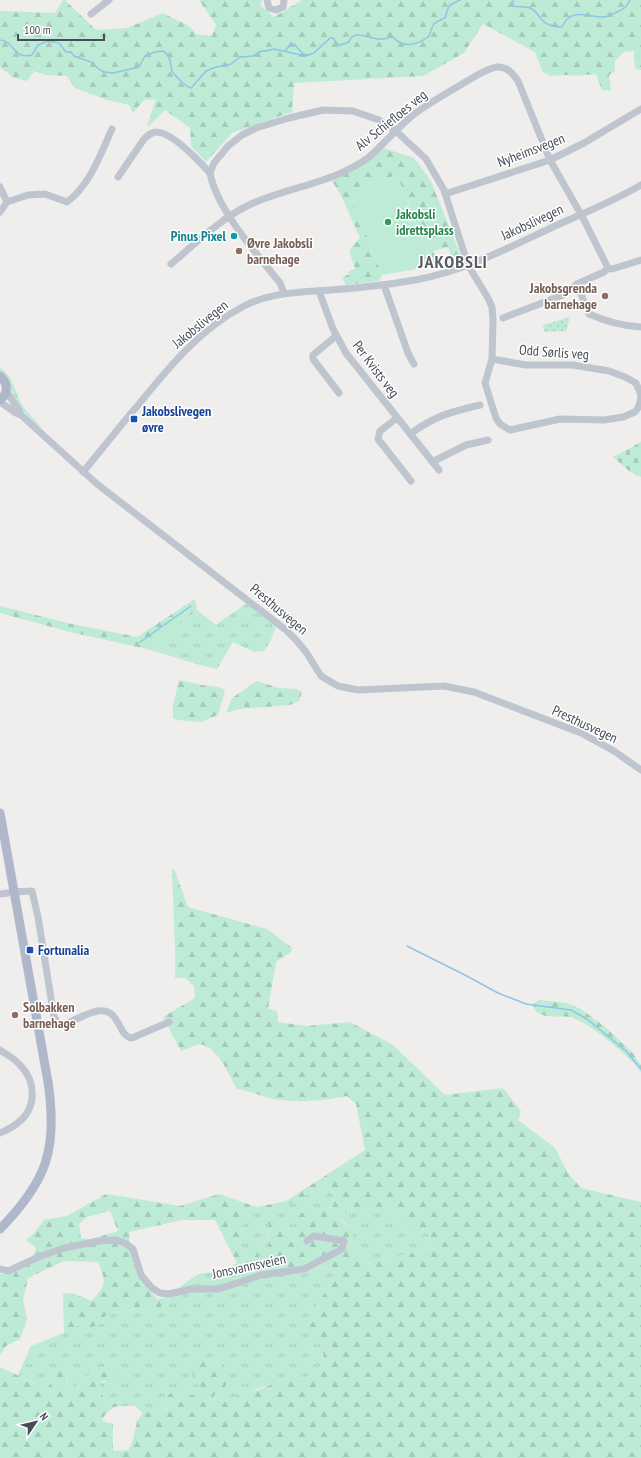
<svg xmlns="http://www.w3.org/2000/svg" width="641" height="1458" font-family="'PT Sans Narrow',sans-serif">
<defs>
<pattern id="grass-tufts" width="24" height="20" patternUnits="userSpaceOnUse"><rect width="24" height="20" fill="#bdebd6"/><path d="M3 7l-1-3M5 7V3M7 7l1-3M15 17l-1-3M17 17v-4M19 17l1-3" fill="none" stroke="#a4cbba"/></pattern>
<pattern id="forest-firs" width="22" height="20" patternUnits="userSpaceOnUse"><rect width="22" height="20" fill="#bdebd6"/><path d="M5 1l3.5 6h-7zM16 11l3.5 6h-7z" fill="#a4cbba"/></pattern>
<pattern id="cemetery-stones" width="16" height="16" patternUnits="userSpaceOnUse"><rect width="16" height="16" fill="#bdebd6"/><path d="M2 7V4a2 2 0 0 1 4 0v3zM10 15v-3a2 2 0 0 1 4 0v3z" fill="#a4cbba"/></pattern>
<pattern id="park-dots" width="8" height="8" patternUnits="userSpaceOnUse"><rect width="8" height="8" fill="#bdebd6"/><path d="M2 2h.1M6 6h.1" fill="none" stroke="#a4cbba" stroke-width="1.8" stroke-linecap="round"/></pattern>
</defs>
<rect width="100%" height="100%" fill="#f0eded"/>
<g fill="url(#grass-tufts)">
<path d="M0,368C13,374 14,391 21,403C27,413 36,421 44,429C31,421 21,411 14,396C9,387 9,378 0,371Z"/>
<polygon points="247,603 276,627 270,642 264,651 254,652 233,642 217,669 197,664 147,649 197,610 216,625"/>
<path d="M320,1187L331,1189L336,1196L333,1206L314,1213H300L291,1217L304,1227L297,1232L268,1220V1241L299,1267L319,1269H343L327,1290L316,1320L318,1341L323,1351L322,1362L316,1374L292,1381L269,1384L249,1393L244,1391L232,1403L213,1399L216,1392L214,1361L206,1363L208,1395H188L169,1409L143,1413L135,1406H119L114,1403L107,1405L100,1389L99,1383L105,1382L114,1367L97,1368L74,1388L70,1390L66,1387L68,1380L67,1369H58L47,1389L18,1375L31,1346L64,1333L66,1329L78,1325L85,1331L101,1323L105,1316L123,1311L136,1310L166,1301L181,1286L198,1274L223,1271L237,1263L258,1271L256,1248H240L242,1226L248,1209C281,1210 292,1203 320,1187Z"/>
<path d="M386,1207C402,1220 404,1227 426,1230L436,1248L380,1260L373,1266L350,1250L351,1240L354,1231L341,1219L343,1213Z"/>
</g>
<g fill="url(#forest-firs)" fill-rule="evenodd">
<polygon points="63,0 65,0 96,30 127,28 163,13 189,26 196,34 212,36 216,25 199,0 262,0 260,5 274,17 302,0 641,0 641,70 635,69 634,51 624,52 615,61 615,71 609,75 611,91 602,90 596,74 575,76 566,75 551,76 542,71 535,52 483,24 464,53 423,76 294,83 292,112 232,133 206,162 191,146 190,128 165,110 150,125 147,126 156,99 144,100 133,113 129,105 107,100 75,88 67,76 46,75 34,71 27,81 14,78 0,67 0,11 55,13"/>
<polygon points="384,148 414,158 431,181 462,259 453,261 448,247 433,251 439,262 436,264 432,262 397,175 349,190 382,275 379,281 346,285 342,278 349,274 349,271 355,269 349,250 360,238 341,195 332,181 366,162"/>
<polygon points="195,599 197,610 147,649 70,632 0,613 0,606 72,624 137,637"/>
<polygon points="179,680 202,685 218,687 225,690 218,715 201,722 177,720 173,718 173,705"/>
<polygon points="257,681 279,688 296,689 302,692 299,701 290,705 240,709 226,713 232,698"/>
<path d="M172,869H174L188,907L267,929L292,948L291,952L276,962L268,1009L277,1011L278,1022L307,1026L350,1022L393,1045L445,1095L503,1088L521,1111L518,1120L555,1148L568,1173L581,1188L641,1202V1458H0V1367L47,1389L58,1369L65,1365C68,1372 68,1379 66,1387L70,1390L74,1388L97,1368L114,1367L119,1372L114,1377L99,1383L100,1389L107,1405L114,1403L119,1406C112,1407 105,1413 102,1420L108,1423H113V1451L129,1450L133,1440L137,1421L143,1413L169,1409L166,1398C172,1390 180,1387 188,1395H208L207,1388C195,1388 192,1376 192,1366L201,1358L204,1359L206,1363L214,1361L221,1362C224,1372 230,1382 223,1391L216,1392L213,1399L232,1403L235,1401C236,1398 237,1395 239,1393C244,1389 249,1393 255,1391C265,1388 274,1382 284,1378L292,1381L316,1374C320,1366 326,1357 322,1349C319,1343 317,1340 317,1333H305L304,1327L316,1320L314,1309L327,1290L343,1269L284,1268L269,1265L268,1220L274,1216L288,1229L297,1231L304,1227L290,1217L300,1213H314L333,1206L336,1195L331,1189L320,1187L288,1205L267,1210H248L242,1226L240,1248L256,1247C259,1256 262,1263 258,1271L237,1263L215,1220H182L129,1232C131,1259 137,1280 158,1299L169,1297L160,1308L123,1311L105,1316L101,1323L85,1331L78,1326L66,1329L64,1333L63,1294L72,1293L92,1301C107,1283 106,1283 98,1262L64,1261L28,1278L23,1300L27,1319L20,1339L6,1346L0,1355V1274H4L30,1264L36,1248L26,1240L35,1232L44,1220L67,1216L106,1194L180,1206L219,1194L257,1207L286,1201L365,1150L356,1104L347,1096C326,1100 304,1103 282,1100C267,1099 252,1091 237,1089C228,1074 219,1047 199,1044L181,1051L163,1017L195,998L194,986L185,978H175V948ZM386,1207C392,1212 397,1217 402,1222C409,1228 418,1229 426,1230L436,1248L379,1260L373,1266L350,1250L351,1240L354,1231L341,1220L343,1213L384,1208ZM110,1211L118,1231L91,1239L81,1238L79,1224L87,1217Z"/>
<path d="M539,1000L567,1003L581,1009L604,1026L632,1052L641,1065V1072C631,1057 588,1021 570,1017C558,1015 536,1021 533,1004Z"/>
</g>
<polygon fill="url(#cemetery-stones)" points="641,442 641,477 629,471 613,457"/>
<polygon fill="url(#park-dots)" points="570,317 566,331 544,332 543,325"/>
<polygon fill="#bdebd6" points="397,175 433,266 382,275 349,190"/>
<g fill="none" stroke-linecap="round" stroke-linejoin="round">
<g stroke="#8dc6e5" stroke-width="1.5">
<path d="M513,0V6C519,8 526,5 532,9C536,11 538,15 541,19C546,25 554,27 562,27C571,7 586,17 603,17C608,17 613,14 617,12C624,9 627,7 630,0"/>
<path d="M0,40C15,41 13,60 32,55L38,45L48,41L59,43L66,52H71L74,56L91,62L100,70L105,72L113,73L139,67L145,56L155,52L163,51C171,55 170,63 172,71C175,76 186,87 191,88L206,71L216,67L231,64L240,57L253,56L261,51H266L274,49L305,56L314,53L330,38H333L338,45H340L349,42C353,28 369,39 380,39C385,40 388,37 393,37C403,49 418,45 429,36C434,23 431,24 445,18L447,11L450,5L460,0"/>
<polyline points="285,51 290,45 294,44 303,54 308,55"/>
<polyline points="140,642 191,606"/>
<polyline points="407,946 463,974 498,993 526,1004 571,1010 587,1019 626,1051 641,1069"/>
</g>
<g stroke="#bec5ce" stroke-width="7">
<polyline points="267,0 269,8 276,10 283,7 284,0"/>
<polyline points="91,14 109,0"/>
<polyline points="210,173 214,163 228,146 242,135 256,128 289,118 323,110 353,111 379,120 396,131 426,159 444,190 468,265 488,298 492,307 493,320 492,359 485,383 496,418 500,424 510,430 560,419 604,420 623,417 635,412 638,408 641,398 640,392 636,383 625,377 609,371 573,365 526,365 492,359"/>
<path d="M210,173C217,210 257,254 280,283L284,293"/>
<path d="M118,177L144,139C147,136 150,133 155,132C171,130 200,162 210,173"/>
<polyline points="0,187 7,202"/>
<polyline points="445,194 550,160 584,143 641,109"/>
<path d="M0,212L7,202L28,195L45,194L67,202C90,185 100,155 112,129"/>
<path d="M641,260L612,269L608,268L604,272L577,284L589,314C605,321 623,326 641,327"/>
<path d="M171,264C196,243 221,218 251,204C289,187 334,183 369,157C384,144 397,128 413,115C430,102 449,92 467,81C474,77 488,68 497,67C507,66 513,74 518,81L550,160L583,218L608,268"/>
<polyline points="384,285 408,353 414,364"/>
<polyline points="319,291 333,329 346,353 439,470"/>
<polyline points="503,318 563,295 577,284"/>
<polyline points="336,336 313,355 313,359 339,393"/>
<polyline points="6,391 19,410 21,415"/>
<polyline points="0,402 16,413 21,415 97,484 286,630 296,640 306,652 321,676 338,686 358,690 444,686 474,692 581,733 614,751 641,770"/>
<polyline points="397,418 380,431 378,439 411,481"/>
<path d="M410,434C435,416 450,412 480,405"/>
<polyline points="432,462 466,445 488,440"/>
<path d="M83,472C102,449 120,426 139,404C169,367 201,328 244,306C271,292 301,292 330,290C359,288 387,285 415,280C465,271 510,247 555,226C584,213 614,201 641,185"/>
<path d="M0,894L14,892L32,891L38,917L54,1017L58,1023L62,1025L65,1024C76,1020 86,1013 98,1011C121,1008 117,1036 132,1038L169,1022"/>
<path d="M0,1050C7,1055 14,1058 20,1065C36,1081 37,1107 19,1122C13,1127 7,1130 0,1133"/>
<polyline points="0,1269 8,1271 41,1256 64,1248 99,1241 116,1240 125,1243 133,1249 141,1275 152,1288 160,1293 169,1294 191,1289 219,1289 261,1275 304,1269 342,1249 344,1241 314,1236 307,1241"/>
</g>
<g stroke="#aeb8ca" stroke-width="9">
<path d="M0,376C8,383 9,393 0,400"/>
<path d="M0,813L48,1082C58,1149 47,1181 0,1229"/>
</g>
</g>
<circle fill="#2e9e5b" stroke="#fff" stroke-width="1.5" cx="388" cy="222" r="4"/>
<circle fill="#0f9aa8" stroke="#fff" stroke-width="1.5" cx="234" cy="236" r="4"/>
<g fill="#8d6e63" stroke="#fff" stroke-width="1.5">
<circle cx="239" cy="251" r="4"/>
<circle cx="605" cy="296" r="4"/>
<circle cx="15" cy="1015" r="4"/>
</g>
<g fill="#1a4fb4" stroke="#fff" stroke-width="1.5">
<rect x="130" y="415" width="8" height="8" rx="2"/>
<rect x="26" y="946" width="8" height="8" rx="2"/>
</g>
<g text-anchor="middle" stroke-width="3" stroke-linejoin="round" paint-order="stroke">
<g font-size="14" fill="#464d59" stroke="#fff">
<text transform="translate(391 120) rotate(-39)" y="5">Alv Schiefloes veg</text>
<text transform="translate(531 150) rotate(-21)" y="5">Nyheimsvegen</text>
<text transform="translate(532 222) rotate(-25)" y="5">Jakobslivegen</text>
<text transform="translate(200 324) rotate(-39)" y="5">Jakobslivegen</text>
<text transform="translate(554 352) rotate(4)" y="5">Odd Sørlis veg</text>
<text transform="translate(376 369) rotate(53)" y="5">Per Kvists veg</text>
<text transform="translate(279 609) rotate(40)" y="5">Presthusvegen</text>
<text transform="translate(585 724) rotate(25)" y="5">Presthusvegen</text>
<text transform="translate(249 1266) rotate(-12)" y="5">Jonsvannsveien</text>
</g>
<g font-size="14" font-weight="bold" fill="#27864d" stroke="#fff" text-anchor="start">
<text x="396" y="219">Jakobsli<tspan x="396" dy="16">idrettsplass</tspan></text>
</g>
<g font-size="14" font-weight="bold" fill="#0d838f" stroke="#fff" text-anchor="end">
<text x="226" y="241">Pinus Pixel</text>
</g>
<g font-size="14" font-weight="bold" fill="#785e54" stroke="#fff" text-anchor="start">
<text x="247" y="248">Øvre Jakobsli<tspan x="247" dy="16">barnehage</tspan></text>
<text x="597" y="293" text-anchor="end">Jakobsgrenda<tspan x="597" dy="16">barnehage</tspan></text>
<text x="23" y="1012">Solbakken<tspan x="23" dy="16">barnehage</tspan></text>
</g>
<g font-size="14" font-weight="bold" fill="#164399" stroke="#fff" text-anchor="start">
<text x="142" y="416">Jakobslivegen<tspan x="142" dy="16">øvre</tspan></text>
<text x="38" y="955">Fortunalia</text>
</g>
<g font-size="18" font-weight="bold" letter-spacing="1" fill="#5a5c61" stroke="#fff">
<text x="453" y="268">JAKOBSLI</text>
</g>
</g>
<g transform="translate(36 1422) rotate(55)" stroke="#ffffff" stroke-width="3" paint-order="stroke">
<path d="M0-3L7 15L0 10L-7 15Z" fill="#464d59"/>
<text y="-6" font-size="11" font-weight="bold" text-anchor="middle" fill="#464d59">N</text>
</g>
<path d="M18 34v6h86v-6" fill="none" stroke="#464d59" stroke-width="2"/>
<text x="24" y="34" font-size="12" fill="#464d59" stroke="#ffffff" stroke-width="3" paint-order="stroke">100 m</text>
</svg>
